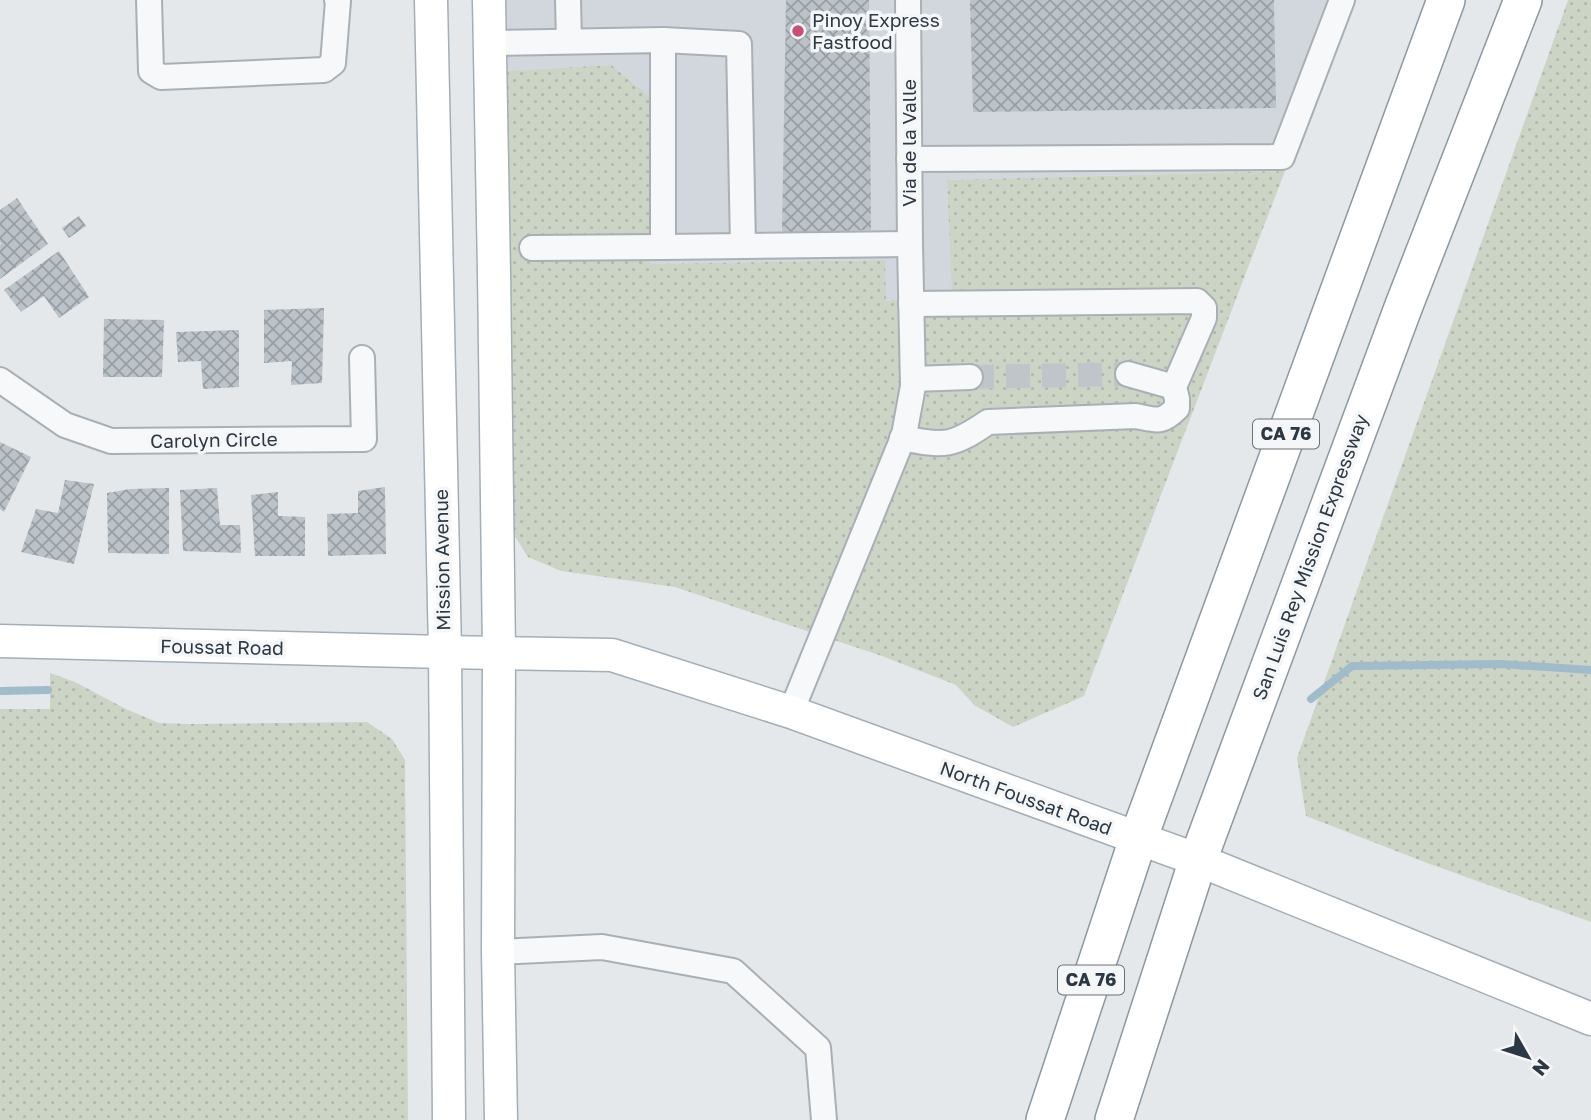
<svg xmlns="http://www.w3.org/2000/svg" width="1591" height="1120" font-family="'Golos Text',sans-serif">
<defs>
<pattern id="grass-dots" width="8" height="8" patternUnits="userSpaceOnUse" patternTransform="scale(1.75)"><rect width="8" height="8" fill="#ccd5c5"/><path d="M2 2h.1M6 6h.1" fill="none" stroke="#afb8aa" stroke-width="1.8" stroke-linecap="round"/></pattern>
<pattern id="building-cross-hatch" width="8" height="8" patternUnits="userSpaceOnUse" patternTransform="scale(1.75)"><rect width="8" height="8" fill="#bbc2c8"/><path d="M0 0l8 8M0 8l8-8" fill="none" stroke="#989fa4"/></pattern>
</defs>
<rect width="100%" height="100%" fill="#e4e8eb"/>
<polygon fill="#d2d7dd" points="503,0 1353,0 1285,171 947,180 953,292 885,301 885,260 650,264 650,96 611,65 503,71"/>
<g fill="url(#grass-dots)">
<polygon points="1568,0 1591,0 1591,922 1427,863 1306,816 1297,758"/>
<polygon points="611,65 650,96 650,264 885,260 886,301 952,291 947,180 1285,171 1084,696 1013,727 974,705 956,685 882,656 675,587 561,571 528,557 512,532 503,71"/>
<polygon points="50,673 75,682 126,709 159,723 190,724 367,722 392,739 405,760 408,1120 0,1120 0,709 50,709"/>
</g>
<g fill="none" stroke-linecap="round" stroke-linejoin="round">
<g stroke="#a0bbc9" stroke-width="8">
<polyline points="0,691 48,690"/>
<polyline points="1311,699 1352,666 1501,664 1591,670"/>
</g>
</g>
<g fill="url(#building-cross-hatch)">
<polygon points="786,0 869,0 871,230 782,233"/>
<polygon points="970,0 1274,0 1276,108 973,112"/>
<polygon points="17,198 48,244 0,279 0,245 1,244 0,242 0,210"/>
<polygon points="79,216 86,226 69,238 62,228"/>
<polygon points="59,251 89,297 59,318 44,296 21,312 4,290"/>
<polygon points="324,308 322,383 291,385 292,361 264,363 264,310"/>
<polygon points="104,319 164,320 162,377 103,377"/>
<polygon points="239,330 239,387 203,389 201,361 178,362 176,332"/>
<polygon points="0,442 31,457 4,512 0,509"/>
<polygon points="65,480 94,484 74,564 21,552 36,509 58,513"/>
<polygon points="385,487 386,554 328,556 327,514 358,513 358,491"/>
<polygon points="169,488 169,554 108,553 107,493 130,489"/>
<polygon points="217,488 220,525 240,525 241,553 183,551 180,490"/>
<polygon points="278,492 278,516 305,517 305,556 255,556 251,495"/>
</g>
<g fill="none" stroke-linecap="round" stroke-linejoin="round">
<polyline stroke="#bfc5c9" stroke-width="24" stroke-dasharray="24 12" stroke-linecap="butt" points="970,377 1128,374"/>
<g stroke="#a9b0b5" stroke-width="28">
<g id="minor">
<polyline points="149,0 151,71 161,77 324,70 333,63 338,1 337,0"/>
<polyline points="568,0 569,41"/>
<polyline points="663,40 739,44 743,246"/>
<polyline points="489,43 663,40 663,247 910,244"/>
<polyline points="909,159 1282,157 1342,0"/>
<polyline points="532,248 663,247"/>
<polyline points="1128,374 1174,387"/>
<polyline points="913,379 970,377"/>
<polyline points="0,380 65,425 111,441 364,439 362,358"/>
<path d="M902,438C945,447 953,446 988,422L1136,416C1157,420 1161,424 1177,408V399L1174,387L1204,318V308L1197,301L911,304"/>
<polyline points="791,712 904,435 913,386 910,244 908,0"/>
<polyline points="498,952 602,947 733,971 818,1048 824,1120"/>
</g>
</g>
<g stroke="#a3aeb7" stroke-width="35">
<g id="major">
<polyline points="431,0 445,652 449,1120"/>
<polyline points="489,0 494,273 499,652 498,952 501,1120"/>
<polyline points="0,641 445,652 612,655 791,712 1198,860 1591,1019"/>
</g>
</g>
<g stroke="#8c98a1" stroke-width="40">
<g id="highway">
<polyline points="1045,1120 1138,839 1446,0"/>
<polyline points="1114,1120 1198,860 1403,308 1523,0"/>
</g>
</g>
<use href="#minor" stroke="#f6f8f9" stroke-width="24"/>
<use href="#major" stroke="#fff" stroke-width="32"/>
<use href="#highway" stroke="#fff" stroke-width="37"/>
</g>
<circle fill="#ca4f75" stroke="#f4f6f8" stroke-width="2.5" cx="798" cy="31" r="7"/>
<g text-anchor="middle" stroke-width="7" stroke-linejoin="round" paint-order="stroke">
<g fill="#f4f6f8" stroke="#687179" stroke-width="2">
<rect x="1253" y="419.5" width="66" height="29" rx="5"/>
<rect x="1058" y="965.5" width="66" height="29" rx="5"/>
</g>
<g font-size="18" font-weight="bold" fill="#2c3843">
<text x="1286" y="440">CA 76</text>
<text x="1091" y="986">CA 76</text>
</g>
<g font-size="19" fill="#2c3843" stroke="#f4f6f8" text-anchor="start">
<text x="812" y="27">Pinoy Express<tspan x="812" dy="22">Fastfood</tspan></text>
</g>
<g font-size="19" fill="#2c3843" stroke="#f4f6f8">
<text transform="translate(909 143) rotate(-90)" y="7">Via de la Valle</text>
<text transform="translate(214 440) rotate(-1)" y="7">Carolyn Circle</text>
<text transform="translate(1310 557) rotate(-70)" y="7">San Luis Rey Mission Expressway</text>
<text transform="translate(442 560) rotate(-91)" y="7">Mission Avenue</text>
<text transform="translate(222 647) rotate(1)" y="7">Foussat Road</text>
<text transform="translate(1026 798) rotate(20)" y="7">North Foussat Road</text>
</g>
</g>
<g transform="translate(1528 1057) rotate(129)" stroke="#f4f6f8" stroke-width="5" paint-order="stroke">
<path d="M0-5L12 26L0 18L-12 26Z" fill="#2c3843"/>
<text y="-10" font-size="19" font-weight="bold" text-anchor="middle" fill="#2c3843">N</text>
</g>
</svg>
